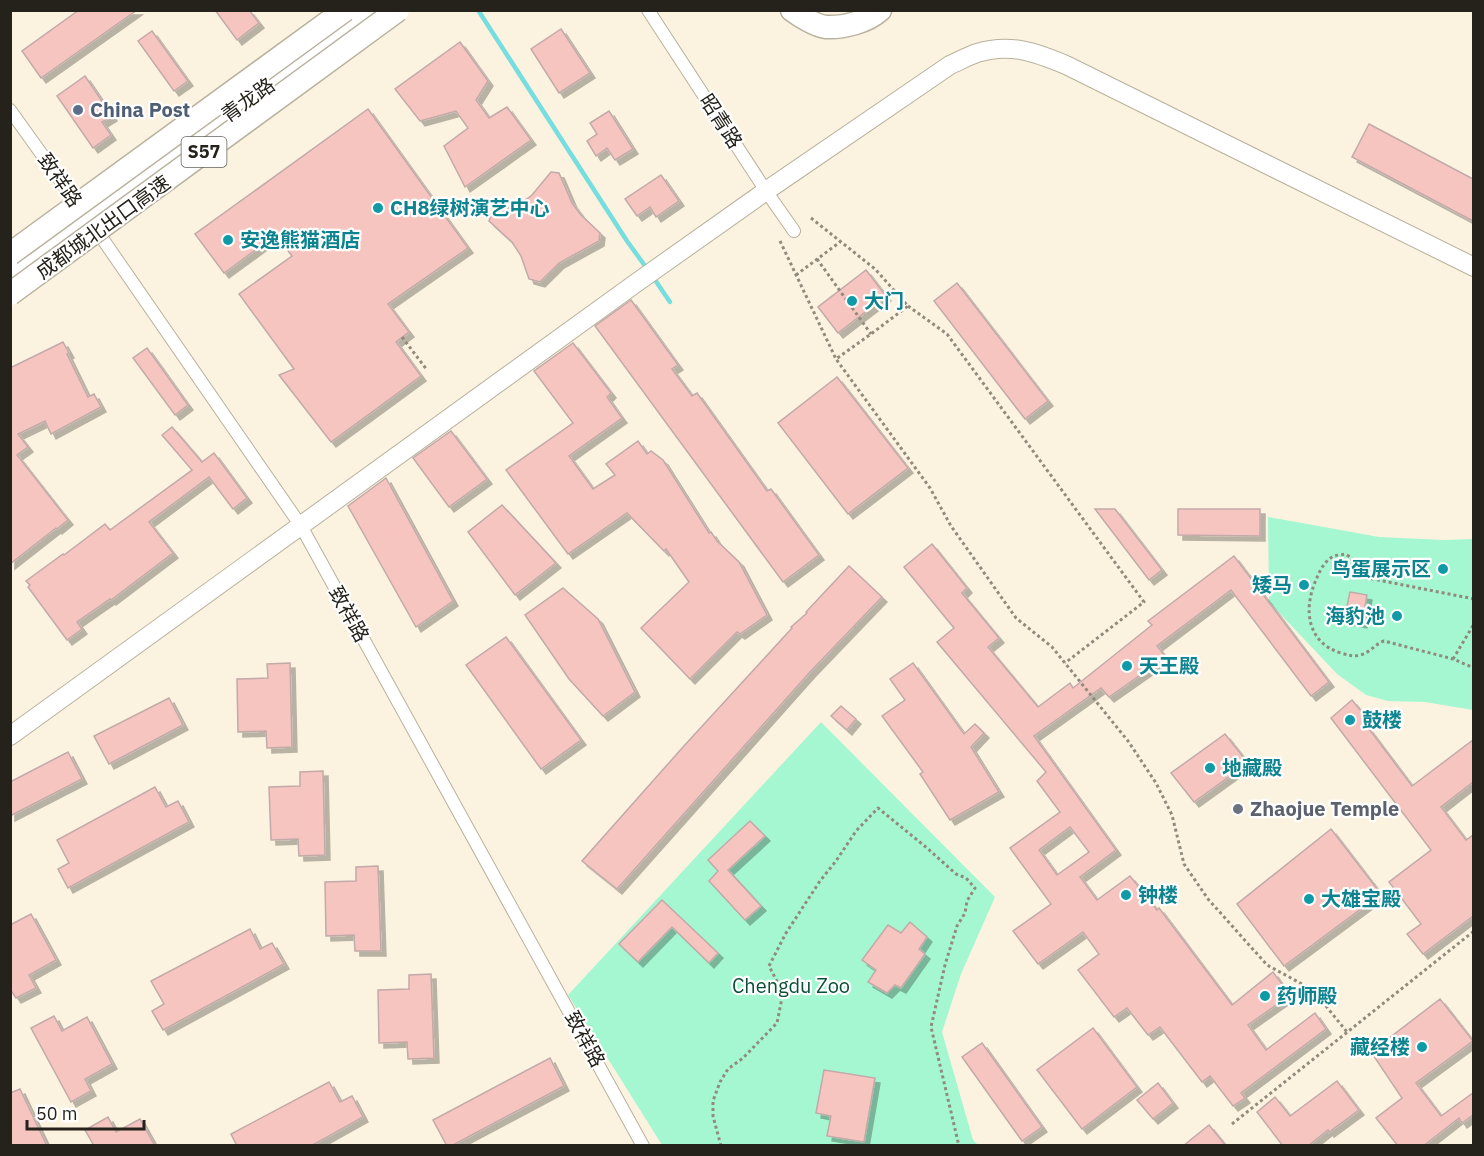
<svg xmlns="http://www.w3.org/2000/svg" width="1484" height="1156" font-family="'IBM Plex Sans','Noto Sans SC',sans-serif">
<defs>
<filter id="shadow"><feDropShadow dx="5" dy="5" stdDeviation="0" flood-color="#0004"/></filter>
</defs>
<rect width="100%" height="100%" fill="#fbf3df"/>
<g fill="#a5f7d1">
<polygon points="1268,517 1379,537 1444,540 1473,539 1473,710 1425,702 1388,701 1366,695 1337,674 1269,602"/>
<polygon points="821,722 995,897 961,974 942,1032 973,1140 978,1145 662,1145 568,995"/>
</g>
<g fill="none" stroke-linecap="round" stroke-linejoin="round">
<g stroke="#76dedf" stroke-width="4.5">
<polyline points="478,10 627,241 648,270"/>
<polyline points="653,277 670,302"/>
</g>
</g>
<g fill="#f7c5c0" stroke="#c2aaa8" stroke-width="1.5" fill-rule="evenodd" filter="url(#shadow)">
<polygon points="79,10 137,10 41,78 22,51"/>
<polygon points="215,10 249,10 259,23 237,40"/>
<polygon points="561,29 590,73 559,93 531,49"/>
<polygon points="152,31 188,81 174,91 138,41"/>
<polygon points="460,42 488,81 476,100 489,118 507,107 531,140 465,187 444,146 468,128 456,111 420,121 395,89"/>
<polygon points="85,76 112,116 102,122 111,135 93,148 57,96"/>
<polygon points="368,109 468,248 388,304 409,332 396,342 421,376 331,442 279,375 294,369 239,294 292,256 276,235 224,273 195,234"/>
<polygon points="609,111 633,149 615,160 607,148 596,156 587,141 597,134 590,123"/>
<polygon points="1369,124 1473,179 1473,221 1352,157"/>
<polygon points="551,172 559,173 572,203 581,215 600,233 599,241 559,263 540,282 529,279 521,256 512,242 489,221 492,212 520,204 532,195"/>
<polygon points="661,175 679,201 656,217 650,207 637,216 625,199"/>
<polygon points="866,270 886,296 838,333 818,307"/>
<polygon points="957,283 1048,401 1025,419 934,301"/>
<polygon points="631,300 678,365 672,369 692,396 697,393 767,491 771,489 819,555 783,582 595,326"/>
<polygon points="63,342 69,353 67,354 88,397 94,394 101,407 51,434 45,421 18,434 28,447 17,455 68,520 57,529 56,528 10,564 10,368"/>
<polygon points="573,343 611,393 607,397 622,418 569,456 593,489 615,475 606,464 638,441 647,454 651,451 663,460 709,533 711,532 717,541 739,562 767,615 740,634 737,632 690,679 641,628 689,582 666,549 664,551 627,513 568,554 506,470 573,423 534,371"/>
<polygon points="147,348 188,405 175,415 133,358"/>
<polygon points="837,377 908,468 848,514 778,423"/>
<polygon points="172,427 202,462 214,453 247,498 233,509 209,477 149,522 173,553 111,600 110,599 77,622 82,629 67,640 28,587 30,585 26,581 63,554 64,555 105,524 110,530 192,470 162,435"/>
<polygon points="451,431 487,479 449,507 413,458"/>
<polygon points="386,478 453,601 416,627 348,506"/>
<polygon points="502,505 556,563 515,595 468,532"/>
<polygon points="1095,509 1115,509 1162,570 1149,580"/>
<polygon points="1178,509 1260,509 1260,536 1178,535"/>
<path d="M932,544L967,588L962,593L999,638L988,647L1038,707L1070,683L1073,688L1152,625L1148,621L1234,556L1329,682L1311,696L1231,590L1157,646L1166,657L1109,697L1101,688L1034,736L1116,850L1080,877L1097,900L1130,876L1157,910L1159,908L1232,1005L1273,972L1290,995L1248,1025L1266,1050L1315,1013L1326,1029L1241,1093L1245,1098L1233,1106L1210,1076L1202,1082L1160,1027L1148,1035L1127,1008L1114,1017L1078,970L1099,954L1083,932L1038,964L1013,931L1051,904L1010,848L1060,812L1037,781L1046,772L937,642L954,628L904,567ZM1070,827L1089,852L1057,875L1039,850Z"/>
<polygon points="849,566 882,597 810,672 617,889 582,861 683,747 792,628 791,627 807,613 806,612"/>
<polygon points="563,588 598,619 635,692 603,716 569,679 525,615"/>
<polygon points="1350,592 1367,595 1362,623 1344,620"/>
<polygon points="506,637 581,740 541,769 466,665"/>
<polygon points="290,663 292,747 267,748 266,731 238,732 237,679 268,678 267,664"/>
<polygon points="913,663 964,734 975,724 984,733 971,747 999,792 950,820 920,774 923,772 882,716 905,700 890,679"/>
<polygon points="169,698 183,725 109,764 94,736"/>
<polygon points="1352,700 1370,722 1366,725 1412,786 1473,740 1473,782 1441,807 1466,840 1473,835 1473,916 1423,954 1407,934 1421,924 1389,882 1431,850 1331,718"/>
<polygon points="841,706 856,719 847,730 831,716"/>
<polygon points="1225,734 1248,763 1194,802 1171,773"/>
<polygon points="68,752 82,779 10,816 10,782"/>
<polygon points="323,771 325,855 299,856 298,839 271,840 269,787 300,786 300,772"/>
<polygon points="155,787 166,807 178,801 189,822 68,888 58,869 69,863 57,840"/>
<polygon points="750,821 765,836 728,870 761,906 745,920 709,881 718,871 708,860"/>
<polygon points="1331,829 1381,894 1284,966 1237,904"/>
<polygon points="378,866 381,951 355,951 354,935 326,936 325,882 356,881 356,867"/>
<polygon points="662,900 718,953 709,963 672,927 638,962 619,944"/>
<polygon points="31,914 56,960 29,975 36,988 16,998 10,989 10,925"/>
<polygon points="910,922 927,937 919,949 925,954 901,988 895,985 887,993 868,982 876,970 862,960 888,925 901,933"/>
<polygon points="250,929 260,949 272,943 284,964 163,1030 152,1011 164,1004 151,981"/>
<polygon points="431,974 434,1058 408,1059 407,1042 379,1043 378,990 409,989 409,975"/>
<polygon points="1440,999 1473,1041 1416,1083 1441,1116 1473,1093 1473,1115 1462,1123 1459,1118 1423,1146 1398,1146 1376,1118 1402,1098 1371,1052"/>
<polygon points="54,1016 62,1031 87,1017 112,1064 85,1079 91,1091 71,1102 31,1028"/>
<polygon points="1093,1028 1137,1087 1082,1129 1037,1070"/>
<polygon points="982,1043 1042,1127 1022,1141 962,1057"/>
<polygon points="550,1058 564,1086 451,1146 447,1146 433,1120"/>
<polygon points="824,1070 875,1078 864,1142 827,1136 831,1116 816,1113"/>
<polygon points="1337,1081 1359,1110 1329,1132 1328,1130 1308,1146 1283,1146 1257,1112 1275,1097 1290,1116"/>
<polygon points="329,1082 340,1102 352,1096 363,1117 311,1146 237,1146 231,1134"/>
<polygon points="1158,1083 1173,1103 1153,1119 1137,1100"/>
<polygon points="20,1089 47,1146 10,1146 10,1093"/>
<polygon points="108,1117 116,1132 140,1119 155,1146 91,1146 93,1144 85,1130"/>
<polygon points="1209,1125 1226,1146 1183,1146"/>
</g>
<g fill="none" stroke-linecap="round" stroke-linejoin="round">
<g stroke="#b8b19d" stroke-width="14">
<g id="street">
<polyline points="648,10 766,191 794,231"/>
<polyline points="10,110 81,209"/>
<polyline points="95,228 301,526 643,1146"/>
</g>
</g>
<g stroke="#b8b19d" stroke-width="20">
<g id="secondary">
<polyline points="10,275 370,10"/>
<path d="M10,736L636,283L766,191L950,65C959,61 968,56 977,53C1010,43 1035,52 1066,65L1474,267"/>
</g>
</g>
<g stroke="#b8b19d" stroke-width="25">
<path id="highway" d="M792,10C800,16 816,26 826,27C843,28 867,22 880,10"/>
</g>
<g stroke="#908b7d" stroke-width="3" stroke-dasharray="3 3" stroke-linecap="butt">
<polyline points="811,218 875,269 908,306 871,334 836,359 930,488 951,526 1016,618 1052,647 1128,741 1156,783 1172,815 1184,864 1208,899 1267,965 1313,990 1347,1032"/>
<polyline points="780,241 836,359"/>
<polyline points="817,259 871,334"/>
<polyline points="796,275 840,242"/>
<polyline points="908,306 947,334 1144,602 1065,663"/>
<polyline points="402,337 427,370"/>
<path d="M1474,599L1363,577C1358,567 1356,560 1345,554C1341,555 1335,555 1332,557C1324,562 1319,572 1316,580C1303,609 1307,643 1341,653C1348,655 1353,657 1360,655C1370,653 1375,644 1384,641L1453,659L1474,668"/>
<polyline points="1453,659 1474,624"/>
<polyline points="1232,1124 1474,931"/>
<polyline points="721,1146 713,1116 713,1101 720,1082 728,1069 743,1058 777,1023 783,993 769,966 786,933 820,881 836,861 856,831 878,808 927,848 956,874 966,878 975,888 967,901 965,913 957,926 945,965 931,1027 959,1146"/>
</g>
<use href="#street" stroke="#fff" stroke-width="12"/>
<use href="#secondary" stroke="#fff" stroke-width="18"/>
<use href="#highway" stroke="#fff" stroke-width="22"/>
<g stroke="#b8b19d" stroke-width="25" stroke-linecap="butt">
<g id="highway-bridge">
<polyline points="10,254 345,10"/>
<polyline points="10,294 398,10"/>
</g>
</g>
<use href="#highway-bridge" stroke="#fff" stroke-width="22"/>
</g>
<circle fill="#5c6f8a" stroke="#fff" stroke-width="2" cx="78" cy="110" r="6"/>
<g fill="#0f9aa8" stroke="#fff" stroke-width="2">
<circle cx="378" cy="208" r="6"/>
<circle cx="228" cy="240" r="6"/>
<circle cx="852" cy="301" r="6"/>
<circle cx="1443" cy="569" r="6"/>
<circle cx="1304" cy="585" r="6"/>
<circle cx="1397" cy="616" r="6"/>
<circle cx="1127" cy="666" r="6"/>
<circle cx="1350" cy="720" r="6"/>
<circle cx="1210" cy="768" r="6"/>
<circle cx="1126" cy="895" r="6"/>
<circle cx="1309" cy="899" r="6"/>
<circle cx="1265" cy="996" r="6"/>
<circle cx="1422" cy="1047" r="6"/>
</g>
<circle fill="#6b7280" stroke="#fff" stroke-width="2" cx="1238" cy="809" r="6"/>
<g text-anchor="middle" stroke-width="4.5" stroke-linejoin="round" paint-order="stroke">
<rect fill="#fff" stroke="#66645f" stroke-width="1.5" x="181.5" y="137" width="45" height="30" rx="4.5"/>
<g font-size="18" font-weight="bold" fill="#25221b">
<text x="204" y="158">S57</text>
</g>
<g font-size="20" fill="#25221b" stroke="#fff">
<text transform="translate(248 100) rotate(-36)" y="7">青龙路</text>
<text transform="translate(721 121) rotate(57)" y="7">昭青路</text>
<text transform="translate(60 180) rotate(55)" y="7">致祥路</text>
<text transform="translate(103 227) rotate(-36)" y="7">成都城北出口高速</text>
<text transform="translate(349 614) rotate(61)" y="7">致祥路</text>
<text transform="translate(585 1039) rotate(61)" y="7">致祥路</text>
</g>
<g font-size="20" font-weight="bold" fill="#4e5e75" stroke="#fff" text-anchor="start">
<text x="90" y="117">China Post</text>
</g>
<g font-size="20" font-weight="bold" fill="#0d838f" stroke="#fff" text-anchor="start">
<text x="390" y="215">CH8绿树演艺中心</text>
<text x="240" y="247">安逸熊猫酒店</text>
<text x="864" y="308">大门</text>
<text x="1431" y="576" text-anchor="end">鸟蛋展示区</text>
<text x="1292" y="592" text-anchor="end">矮马</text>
<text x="1385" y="623" text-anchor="end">海豹池</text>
<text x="1139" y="673">天王殿</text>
<text x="1362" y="727">鼓楼</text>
<text x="1222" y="775">地藏殿</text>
<text x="1138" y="902">钟楼</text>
<text x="1321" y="906">大雄宝殿</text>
<text x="1277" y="1003">药师殿</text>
<text x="1410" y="1054" text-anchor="end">藏经楼</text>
</g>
<g font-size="20" font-weight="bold" fill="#5b616d" stroke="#fff" text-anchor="start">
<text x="1250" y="816">Zhaojue Temple</text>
</g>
<g font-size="20" fill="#0a4e36" stroke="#fff">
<text x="791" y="993">Chengdu Zoo</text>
</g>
</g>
<rect width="1484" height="1156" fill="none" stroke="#25221b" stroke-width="24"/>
<path d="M27 1120v9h117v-9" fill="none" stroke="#25221b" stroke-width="3"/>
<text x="36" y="1120" font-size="18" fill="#25221b" stroke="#ffffff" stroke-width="4.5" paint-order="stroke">50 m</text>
</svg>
